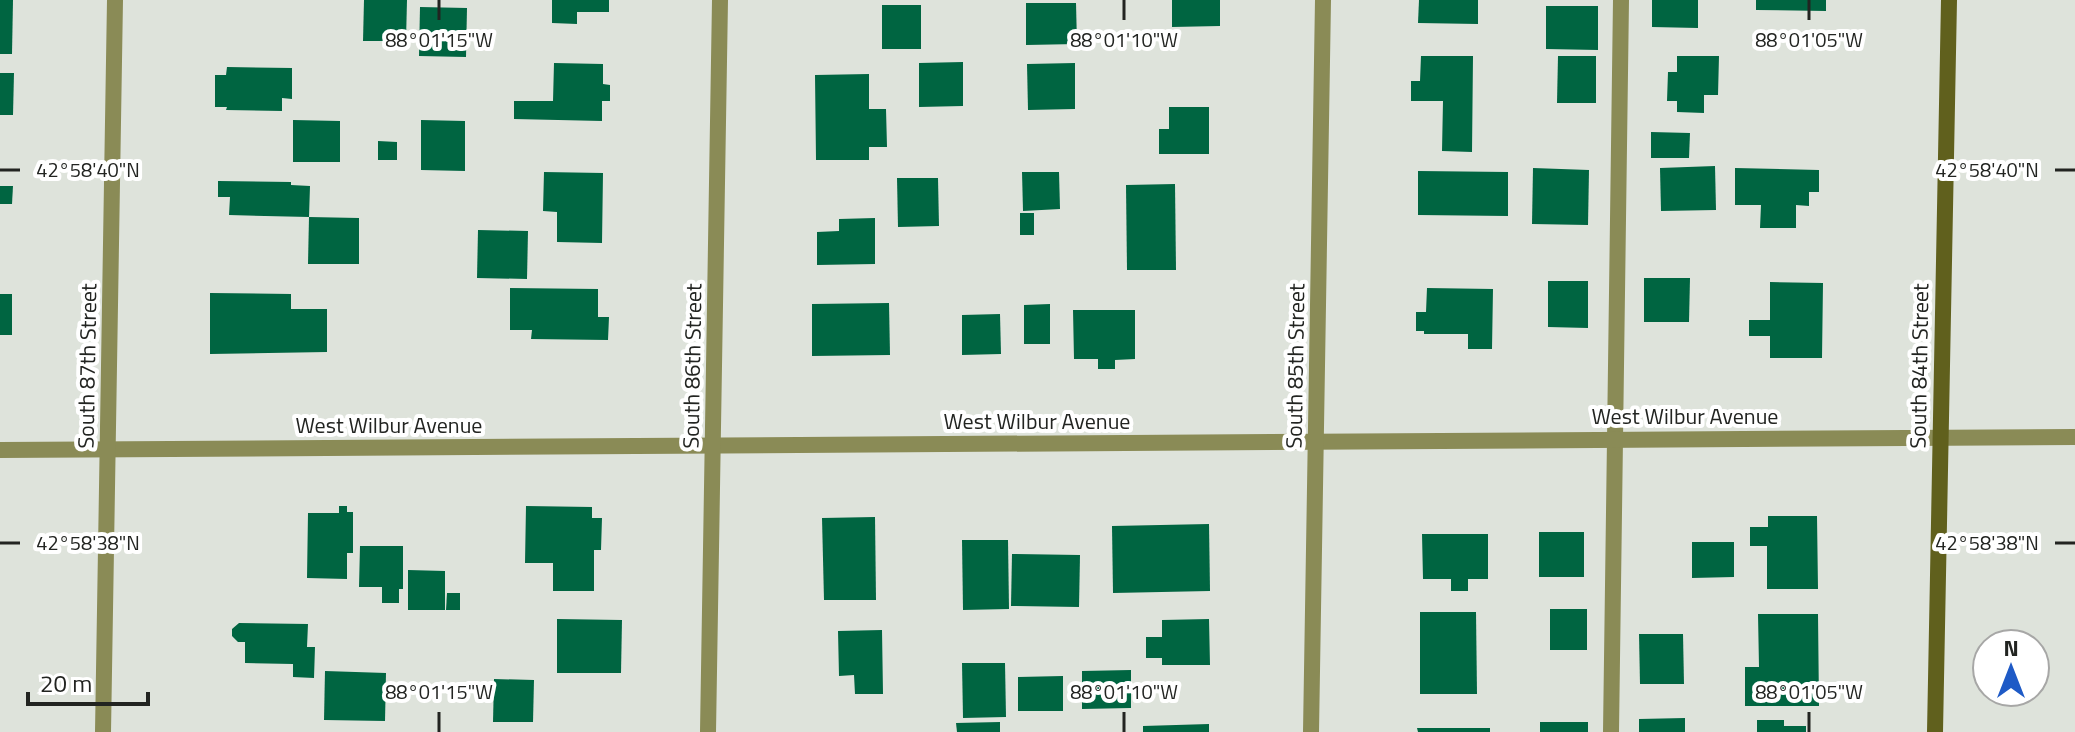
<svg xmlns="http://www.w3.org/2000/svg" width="2075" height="732" font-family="'Titillium Web',sans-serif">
<rect width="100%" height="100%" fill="#dee3db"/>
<g fill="#006541">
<polygon points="0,0 13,0 12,54 0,54"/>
<polygon points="364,0 407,0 406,41 363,41"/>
<polygon points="552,0 609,0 609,12 577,12 577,24 552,23"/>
<polygon points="1172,0 1220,0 1220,26 1172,27"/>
<polygon points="1419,0 1478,0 1478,24 1418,23"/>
<polygon points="1652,0 1698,0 1698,28 1652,27"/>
<polygon points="1756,0 1826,0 1826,11 1756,10"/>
<polygon points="1026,3 1076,3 1077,44 1026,45"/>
<rect x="882" y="5" width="39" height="44"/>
<polygon points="1546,6 1598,6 1598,50 1546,49"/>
<polygon points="420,7 467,8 466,57 419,56"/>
<polygon points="1421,56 1473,56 1472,152 1442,151 1443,101 1411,101 1411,81 1420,81"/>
<polygon points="1558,56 1596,56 1596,103 1557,103"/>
<polygon points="1677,56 1719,56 1718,95 1704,95 1704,113 1677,112 1677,101 1667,101 1668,72 1677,72"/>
<polygon points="963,62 963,106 919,107 919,63"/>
<polygon points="554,63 603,64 603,84 610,85 610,101 602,101 602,121 514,119 514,101 553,101"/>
<polygon points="1075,63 1075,109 1028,110 1027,64"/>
<polygon points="227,67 292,68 292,99 282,98 282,111 226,110 227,107 215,107 215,75 226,75"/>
<polygon points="0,73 14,73 13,115 0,115"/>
<polygon points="869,74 869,109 886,109 887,147 869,147 869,160 816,160 815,75"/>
<polygon points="1169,107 1209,107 1209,154 1159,154 1159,129 1169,129"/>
<polygon points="293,120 340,121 340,162 293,162"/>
<polygon points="421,120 465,121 465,171 421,170"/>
<polygon points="1651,132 1690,133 1689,158 1651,158"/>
<polygon points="378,141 397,142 397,160 378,160"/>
<polygon points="1715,166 1716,210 1661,211 1660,168"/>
<polygon points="1533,168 1589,170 1588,225 1532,224"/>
<polygon points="1735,168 1819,170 1819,192 1809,192 1809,206 1796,205 1796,228 1760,228 1761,205 1735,205"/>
<polygon points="1418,171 1508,172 1508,216 1418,215"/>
<polygon points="544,172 603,173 602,243 557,242 557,212 543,211"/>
<polygon points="1022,172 1059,172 1060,209 1023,211"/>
<polygon points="897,178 938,178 939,226 898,227"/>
<polygon points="218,181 291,182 291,185 310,186 309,217 229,215 230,197 218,197"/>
<polygon points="1175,184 1176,270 1127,270 1126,185"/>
<polygon points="0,186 13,186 12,204 0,204"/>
<rect x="1020" y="213" width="14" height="22"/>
<polygon points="309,217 359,218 359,264 308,264"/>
<polygon points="875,218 875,264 817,265 817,232 839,231 839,219"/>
<polygon points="478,230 528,231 527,279 477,278"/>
<polygon points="1644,278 1690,278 1689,322 1644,322"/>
<polygon points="1548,281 1588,281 1588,328 1548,327"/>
<polygon points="1770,282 1823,283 1822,358 1770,358 1770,336 1749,336 1749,320 1770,320"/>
<polygon points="510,288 598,289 598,317 609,317 608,340 531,339 532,330 510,330"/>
<polygon points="1427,288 1493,289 1492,349 1468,349 1468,334 1424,334 1424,331 1416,331 1416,312 1426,312"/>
<polygon points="210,293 291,294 291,309 327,309 327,352 210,354"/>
<rect x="0" y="294" width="12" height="41"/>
<polygon points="889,303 890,355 812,356 812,304"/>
<polygon points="1050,304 1050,344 1024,344 1024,305"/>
<polygon points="1073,310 1135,310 1135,359 1115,360 1115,369 1098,369 1098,359 1074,359"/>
<polygon points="1000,314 1001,354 962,355 962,315"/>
<polygon points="339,506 347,506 347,512 353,512 353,553 347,553 347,579 307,578 308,513 339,513"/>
<polygon points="526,506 592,507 592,518 602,518 601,550 594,550 594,591 553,591 553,563 525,563"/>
<polygon points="1768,516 1817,516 1818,589 1767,589 1767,546 1750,546 1750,527 1768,527"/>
<polygon points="875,517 876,600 824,600 822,518"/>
<polygon points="1209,524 1210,591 1113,593 1112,526"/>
<rect x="1539" y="532" width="45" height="45"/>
<polygon points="1422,534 1488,534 1488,579 1468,579 1468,591 1451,591 1451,579 1423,579"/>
<polygon points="962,540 1008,540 1009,609 963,610"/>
<polygon points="1692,542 1734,542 1734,577 1692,578"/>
<polygon points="360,546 403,546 403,589 399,589 399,603 382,603 382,587 359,587"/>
<polygon points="1012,554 1080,555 1079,607 1011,606"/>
<polygon points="408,570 445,571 445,610 408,610"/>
<polygon points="447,593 460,593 460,610 446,610"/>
<rect x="1550" y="609" width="37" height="41"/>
<polygon points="1420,612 1476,612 1477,694 1420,694"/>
<polygon points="1758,614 1818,614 1819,706 1745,706 1745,667 1759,667"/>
<polygon points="557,619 622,620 621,673 557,673"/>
<polygon points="1209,619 1210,665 1162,665 1162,658 1146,658 1146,637 1162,637 1162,620"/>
<polygon points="239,623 308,624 307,647 315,647 314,678 293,677 293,664 245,663 245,642 238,642 232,636 232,629"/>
<polygon points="882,630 883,694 855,694 854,675 839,676 838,631"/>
<polygon points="1639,634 1683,634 1684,684 1640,684"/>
<polygon points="962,663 1005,663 1006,717 963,718"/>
<polygon points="1131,670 1131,708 1082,709 1082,671"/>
<polygon points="325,671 386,673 385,721 324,720"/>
<polygon points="1063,676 1063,711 1018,711 1018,677"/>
<polygon points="494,679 534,680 533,722 493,722"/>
<polygon points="1685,718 1685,732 1639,732 1639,719"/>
<polygon points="1757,720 1784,720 1784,726 1806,726 1806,732 1757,732"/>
<polygon points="1000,722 1000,732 957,732 956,723"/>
<rect x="1540" y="722" width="48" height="10"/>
<polygon points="1209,724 1209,732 1143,732 1143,726"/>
<polygon points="1417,728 1490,728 1490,732 1418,732"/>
</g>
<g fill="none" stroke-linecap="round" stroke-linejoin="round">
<polyline stroke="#8a8b56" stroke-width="16" points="1611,732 1621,0"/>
<g stroke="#8a8b56" stroke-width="16">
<polyline points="0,450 2075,437"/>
<polyline points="103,732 115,0"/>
<polyline points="708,732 720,0"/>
<polyline points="1311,732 1323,0"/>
</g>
<polyline stroke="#60601d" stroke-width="16" points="1935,732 1949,0"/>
</g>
<path fill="none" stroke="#222421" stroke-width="3" d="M439,0V20M1124,0V20M1809,0V20M0,170H20M2055,170H2075M0,543H20M2055,543H2075M439,712V732M1124,712V732M1809,712V732"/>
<g text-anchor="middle" stroke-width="8" stroke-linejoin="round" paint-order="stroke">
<g font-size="22" fill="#222421" stroke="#fff">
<text transform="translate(87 366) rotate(-89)" y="8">South 87th Street</text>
<text transform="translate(692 366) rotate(-89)" y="8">South 86th Street</text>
<text transform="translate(1295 366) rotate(-89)" y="8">South 85th Street</text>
<text transform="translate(1919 366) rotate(-89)" y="8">South 84th Street</text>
<text x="1685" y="424">West Wilbur Avenue</text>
<text x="1037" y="429">West Wilbur Avenue</text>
<text x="389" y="433">West Wilbur Avenue</text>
</g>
</g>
<g font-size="20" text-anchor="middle" fill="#222421" stroke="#fff" stroke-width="8" stroke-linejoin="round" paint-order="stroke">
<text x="439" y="47">88°01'15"W</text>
<text x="1124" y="47">88°01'10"W</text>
<text x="1809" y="47">88°01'05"W</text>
<text x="88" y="177">42°58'40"N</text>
<text x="1987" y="177">42°58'40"N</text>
<text x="88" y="550">42°58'38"N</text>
<text x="1987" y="550">42°58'38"N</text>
<text x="439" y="699">88°01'15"W</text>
<text x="1124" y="699">88°01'10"W</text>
<text x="1809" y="699">88°01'05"W</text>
</g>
<g transform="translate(2011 668)"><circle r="38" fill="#ffffff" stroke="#a7a7a6" stroke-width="2"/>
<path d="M0-6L14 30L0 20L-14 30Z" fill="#1e5ac6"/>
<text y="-12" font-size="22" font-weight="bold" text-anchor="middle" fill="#222421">N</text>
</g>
<path d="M28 692v12h120v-12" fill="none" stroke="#222421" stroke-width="4"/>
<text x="40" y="692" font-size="24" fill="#222421" stroke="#ffffff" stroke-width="6" paint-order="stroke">20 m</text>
</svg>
